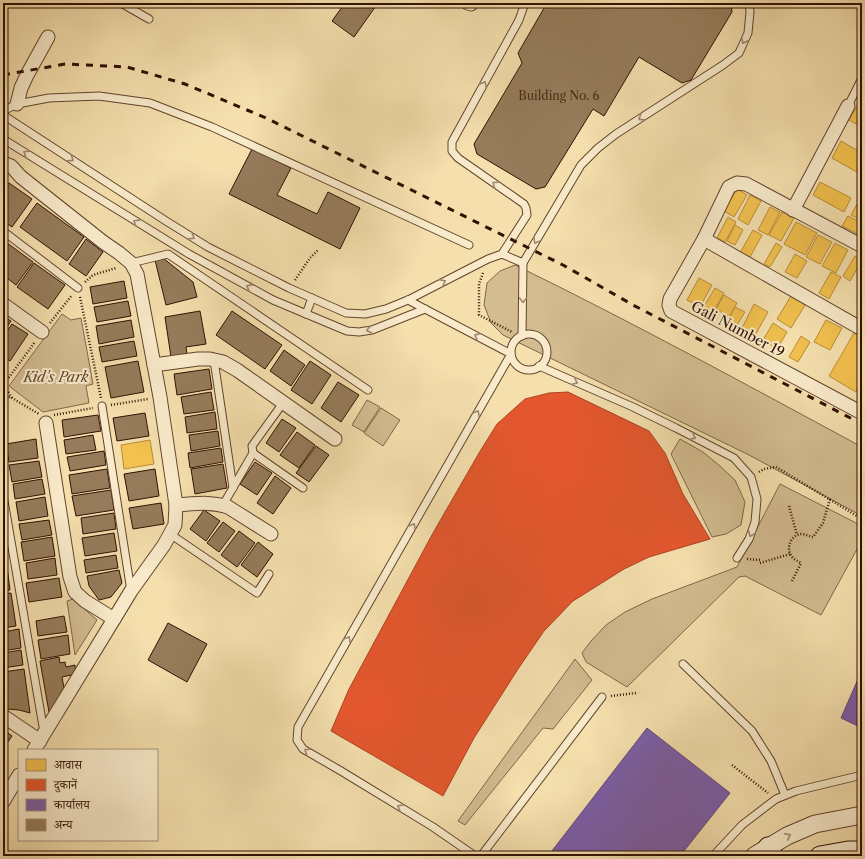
<svg xmlns="http://www.w3.org/2000/svg" width="865" height="859" font-family="'Libre Caslon Text','Noto Serif Devanagari',serif">
<rect width="100%" height="100%" fill="#f4dfad"/>
<filter id="stains"><feTurbulence type="fractalNoise" baseFrequency=".005" numOctaves="4"/><feColorMatrix values="0 0 0 0 .2 0 0 0 0 .09 0 0 0 0 .02 0 0 0 .5 -.17"/></filter>
<radialGradient id="worn" r=".72"><stop offset=".6" stop-color="#630" stop-opacity="0"/><stop offset="1" stop-color="#630" stop-opacity=".3"/></radialGradient>
<g fill="#d3bc90" stroke="#826649">
<path d="M515,265C632,322 747,385 862,447V516L749,455L503,335L491,323L484,305L487,283L500,271Z"/>
<polygon points="62,314 71,320 81,318 93,384 86,386 89,403 43,412 9,386"/>
<polygon points="367,400 380,407 364,432 352,425"/>
<polygon points="381,408 400,420 383,446 364,433"/>
<polygon points="680,439 703,452 720,466 735,480 745,502 741,525 726,534 712,537 671,454"/>
<polygon points="780,484 862,526 862,540 821,615 745,576 739,577 627,687 586,662 582,653 591,641 606,625 625,612 652,599 737,567"/>
<polygon points="73,599 97,620 75,655 67,601"/>
<polygon points="575,659 592,680 553,729 543,728 465,825 458,821"/>
</g>
<g fill="#f2c14e" stroke="#b88c37">
<polygon points="857,106 862,108 862,127 849,120"/>
<polygon points="841,141 862,153 862,175 832,158"/>
<polygon points="820,182 851,198 844,212 813,195"/>
<polygon points="737,189 747,195 734,217 724,211"/>
<polygon points="862,192 862,204 857,201"/>
<polygon points="750,195 761,201 748,225 738,219"/>
<polygon points="857,204 862,206 862,220 851,215"/>
<polygon points="770,207 780,212 768,235 758,230"/>
<polygon points="782,212 794,218 781,241 769,235"/>
<polygon points="848,216 862,223 862,236 842,226"/>
<polygon points="728,217 736,222 725,242 717,238"/>
<polygon points="796,222 817,233 805,255 784,244"/>
<polygon points="735,225 743,230 735,245 727,241"/>
<polygon points="753,230 762,235 749,259 740,253"/>
<polygon points="818,235 832,242 820,264 806,257"/>
<polygon points="776,243 782,247 770,267 764,264"/>
<polygon points="835,243 848,250 836,273 822,266"/>
<polygon points="795,254 807,261 797,278 785,272"/>
<polygon points="855,256 862,260 850,281 843,276"/>
<polygon points="831,272 841,277 829,299 819,293"/>
<polygon points="699,278 712,285 700,307 687,300"/>
<polygon points="715,288 724,293 712,314 703,308"/>
<polygon points="724,295 737,303 729,317 716,309"/>
<polygon points="791,296 805,305 791,328 777,319"/>
<polygon points="754,304 768,312 753,339 740,332"/>
<polygon points="735,307 745,312 737,325 728,320"/>
<polygon points="826,320 842,328 830,350 814,342"/>
<polygon points="773,323 787,332 777,349 763,340"/>
<polygon points="854,333 862,338 862,382 856,392 829,376"/>
<polygon points="801,336 810,342 798,362 789,357"/>
<polygon points="150,440 154,464 124,469 121,445"/>
</g>
<polygon fill="#e4572e" stroke="#ae4221" points="568,392 649,431 665,453 683,494 710,539 649,557 624,569 573,601 544,631 518,669 474,738 443,796 331,731 349,689 433,533 479,453 497,424 525,399 549,393"/>
<g fill="#7b5ea7" stroke="#654776">
<polygon points="862,670 862,728 841,718"/>
<polygon points="647,728 730,793 680,856 548,856"/>
</g>
<g fill="#967c5b" stroke="#311102">
<polygon points="345,3 378,3 354,37 332,21"/>
<polygon points="547,3 627,3 630,5 631,3 731,3 732,12 691,80 682,83 639,57 604,116 593,109 545,187 536,189 477,154 474,144 522,63 518,53"/>
<polygon points="252,149 291,168 277,195 317,214 328,192 360,208 340,249 229,194"/>
<polygon points="9,183 32,199 12,227 3,221 3,192"/>
<polygon points="37,203 84,237 67,261 20,227"/>
<polygon points="86,239 103,252 86,276 69,264"/>
<polygon points="3,240 33,262 16,285 3,275"/>
<polygon points="163,258 193,282 197,297 166,305 155,260"/>
<polygon points="34,263 65,285 48,309 17,287"/>
<polygon points="124,281 127,298 93,304 90,287"/>
<polygon points="128,301 131,316 97,322 94,307"/>
<polygon points="200,311 206,344 186,347 187,354 171,357 165,317"/>
<polygon points="232,311 282,345 265,369 216,335"/>
<polygon points="3,316 11,321 3,333"/>
<polygon points="131,320 134,337 99,344 96,326"/>
<polygon points="12,324 28,334 10,361 3,356 3,337"/>
<polygon points="134,341 137,356 102,362 99,347"/>
<polygon points="284,350 305,365 291,386 270,371"/>
<polygon points="138,361 144,392 111,398 105,367"/>
<polygon points="310,361 331,375 312,404 291,390"/>
<polygon points="209,369 212,389 177,395 174,374"/>
<polygon points="338,382 359,395 341,422 321,408"/>
<polygon points="211,392 214,410 184,414 181,397"/>
<polygon points="215,412 217,429 187,433 185,417"/>
<polygon points="145,413 149,436 117,441 113,418"/>
<polygon points="98,415 101,431 64,437 62,420"/>
<polygon points="282,419 296,428 279,452 266,443"/>
<polygon points="218,431 220,446 191,451 189,435"/>
<polygon points="297,432 315,445 299,468 280,455"/>
<polygon points="93,435 96,450 66,454 64,440"/>
<polygon points="36,439 38,458 9,462 6,444"/>
<polygon points="316,446 329,455 309,482 296,473"/>
<polygon points="221,448 223,462 190,468 188,453"/>
<polygon points="104,451 106,465 70,471 67,457"/>
<polygon points="39,461 42,477 12,482 9,465"/>
<polygon points="255,462 272,473 257,495 240,484"/>
<polygon points="223,464 227,488 195,494 191,469"/>
<polygon points="107,469 110,488 72,494 69,475"/>
<polygon points="155,469 159,496 129,501 124,474"/>
<polygon points="275,476 291,488 273,514 257,503"/>
<polygon points="42,479 45,494 15,499 13,484"/>
<polygon points="111,490 114,510 76,516 72,496"/>
<polygon points="45,497 48,516 19,521 16,502"/>
<polygon points="161,503 164,524 133,529 129,508"/>
<polygon points="204,510 220,521 206,541 190,529"/>
<polygon points="114,513 116,529 83,534 81,518"/>
<polygon points="49,520 52,535 22,540 19,524"/>
<polygon points="223,522 235,531 219,552 207,543"/>
<polygon points="239,531 255,543 237,567 221,555"/>
<polygon points="114,533 117,551 85,556 82,538"/>
<polygon points="52,537 55,556 24,561 21,542"/>
<polygon points="258,542 273,554 257,577 241,565"/>
<polygon points="116,555 118,568 86,573 84,560"/>
<polygon points="55,558 57,575 28,579 26,563"/>
<polygon points="7,567 10,590 3,591 3,568"/>
<polygon points="119,570 122,583 111,597 99,600 89,586 87,576"/>
<polygon points="59,578 62,597 29,602 26,583"/>
<polygon points="11,593 16,626 3,628 3,594"/>
<polygon points="64,616 67,632 38,636 36,621"/>
<polygon points="168,623 207,644 187,682 148,660"/>
<polygon points="19,629 21,648 3,651 3,632"/>
<polygon points="68,635 70,654 41,659 38,640"/>
<polygon points="21,650 23,665 3,668 3,653"/>
<polygon points="59,657 60,663 65,662 66,667 75,665 76,674 62,677 65,694 49,712 40,661"/>
<polygon points="24,669 30,713 19,710 7,709 3,703 3,672"/>
<polygon points="3,729 12,736 3,749"/>
</g>
<g fill="none" stroke-linecap="round" stroke-linejoin="round">
<g stroke="#62442d" stroke-width="9">
<g id="service">
<polyline points="121,3 149,19"/>
<polyline points="848,106 862,78"/>
<polyline points="3,111 17,104 49,98 99,96 150,103 212,127 469,245"/>
<polyline points="3,115 166,221 208,247 289,288 346,313 365,314 386,309 408,300 488,259 502,254 527,215 526,208 524,204 458,158 452,151 452,142 519,20 525,3"/>
<polyline points="3,139 189,254 273,300 347,331 359,332 372,330 425,309"/>
<polyline points="3,231 78,288"/>
<polyline points="502,254 523,263"/>
<polyline points="131,263 168,254 368,390"/>
<polyline points="408,300 425,309 511,354 298,727 297,740 303,749 341,771 433,827 475,856"/>
<polyline points="306,314 312,298"/>
<circle cx="529" cy="352" r="18"/>
<polyline points="522,336 523,263 581,165 598,148 616,134 723,65 739,53 748,33 750,12 749,3"/>
<polyline points="214,360 233,488"/>
<polyline points="539,366 633,407 676,428 734,458 751,477 757,499 755,522 749,539 737,558"/>
<polyline points="102,406 131,591"/>
<polyline points="253,453 303,488"/>
<polyline points="3,495 44,732"/>
<polyline points="223,505 253,453 252,446 278,410 283,402"/>
<polyline points="170,534 257,593 269,574"/>
<polyline points="683,664 752,731 771,761 785,795"/>
<polyline points="3,782 11,788"/>
<polyline points="481,856 602,697"/>
<polyline points="714,856 715,854 742,825 776,799 796,791 862,775"/>
</g>
</g>
<g stroke="#62442d" stroke-width="15">
<g id="minor">
<polyline points="468,3 471,4"/>
<polyline points="17,104 21,88 27,75 48,37"/>
<polyline points="3,163 11,166 21,177 103,242 119,253 131,263 137,274 160,397 176,505 175,525 164,545 131,591 114,619 34,750"/>
<polyline points="793,210 848,106"/>
<polyline points="704,239 862,329"/>
<polyline points="862,246 746,184 737,183 729,187 704,239 670,299 669,305 671,311 862,413"/>
<polyline points="3,304 42,332"/>
<polyline points="154,365 198,359 210,359 223,362 237,370 335,439"/>
<polyline points="46,423 70,577 75,592 85,601 114,619"/>
<path d="M176,505C194,504 211,501 228,507L271,534"/>
<polyline points="3,716 40,741"/>
<polyline points="3,802 19,775"/>
</g>
</g>
<g stroke="#62442d" stroke-width="19">
<polyline id="tertiary" points="754,856 787,836 815,824 862,815"/>
</g>
<g stroke="#311102" stroke-width="21">
<g id="secondary">
<polyline points="768,847 773,856"/>
<polyline points="820,856 848,851 862,851"/>
</g>
</g>
<g stroke="#311102" stroke-width="2.5" stroke-dasharray="1 2" stroke-linecap="butt">
<polyline points="483,273 479,284 479,315 512,332"/>
<polyline points="295,280 310,258 318,250"/>
<polyline points="85,282 93,275 116,268"/>
<polyline points="80,297 101,398"/>
<polyline points="50,323 72,295"/>
<polyline points="3,395 12,398 39,414"/>
<polyline points="12,398 4,384 35,342"/>
<polyline points="111,405 148,399"/>
<polyline points="54,415 93,408"/>
<polyline points="759,472 764,469 776,467 862,519"/>
<polyline points="789,506 797,535"/>
<polyline points="747,559 761,560"/>
<polyline points="760,563 790,554"/>
<path d="M792,581L801,563C798,561 795,560 793,558C785,550 790,536 800,534C805,534 809,536 813,537L823,523L830,499"/>
<polyline points="611,696 636,693"/>
<polyline points="732,765 768,793"/>
</g>
<use href="#service" stroke="#f8eaca" stroke-width="7"/>
<use href="#minor" stroke="#f8eaca" stroke-width="13"/>
<use href="#tertiary" stroke="#f8eaca" stroke-width="17"/>
<use href="#secondary" stroke="#f8eaca" stroke-width="19"/>
<polyline stroke="#311102" stroke-width="3" stroke-dasharray="7 7" stroke-linecap="butt" points="3,75 65,64 127,67 185,84 266,118 563,265 633,305 862,424"/>
</g>
<defs><path id="oneway-chevron" d="M-2-3.5L2.5 0L-2 3.5" fill="none" stroke-width="1.6" stroke-linecap="round" stroke-linejoin="round"/></defs>
<g stroke="#9e8870">
<use href="#oneway-chevron" transform="translate(744 41) rotate(116)"/>
<use href="#oneway-chevron" transform="translate(484 84) rotate(-61)"/>
<use href="#oneway-chevron" transform="translate(641 118) rotate(147)"/>
<use href="#oneway-chevron" transform="translate(26 153) rotate(-148)"/>
<use href="#oneway-chevron" transform="translate(71 159) rotate(33)"/>
<use href="#oneway-chevron" transform="translate(495 184) rotate(-145)"/>
<use href="#oneway-chevron" transform="translate(136 222) rotate(-148)"/>
<use href="#oneway-chevron" transform="translate(192 237) rotate(32)"/>
<use href="#oneway-chevron" transform="translate(536 241) rotate(121)"/>
<use href="#oneway-chevron" transform="translate(443 282) rotate(-27)"/>
<use href="#oneway-chevron" transform="translate(249 287) rotate(-152)"/>
<use href="#oneway-chevron" transform="translate(523 300) rotate(91)"/>
<use href="#oneway-chevron" transform="translate(369 330) rotate(167)"/>
<use href="#oneway-chevron" transform="translate(477 336) rotate(-153)"/>
<use href="#oneway-chevron" transform="translate(575 382) rotate(24)"/>
<use href="#oneway-chevron" transform="translate(477 413) rotate(-60)"/>
<use href="#oneway-chevron" transform="translate(693 437) rotate(27)"/>
<use href="#oneway-chevron" transform="translate(413 526) rotate(-60)"/>
<use href="#oneway-chevron" transform="translate(751 534) rotate(112)"/>
<use href="#oneway-chevron" transform="translate(348 639) rotate(-60)"/>
<use href="#oneway-chevron" transform="translate(307 751) rotate(-145)"/>
<use href="#oneway-chevron" transform="translate(400 807) rotate(-149)"/>
<use href="#oneway-chevron" transform="translate(788 836) rotate(-27)"/>
</g>
<g text-anchor="middle" stroke-width="4" stroke-linejoin="round" paint-order="stroke">
<g font-size="12" fill="#4a2c18">
<text x="559" y="100">Building No. 6</text>
</g>
<g font-size="14" fill="#311102" stroke="#f8eaca">
<text transform="translate(738 329) rotate(28)" y="5">Gali Number 19</text>
</g>
<g font-size="14" font-style="italic" fill="#62442d" stroke="#f8eaca">
<text x="56" y="382">Kid's Park</text>
</g>
</g>
<rect width="865" height="859" fill="none" stroke="#f4dfad" stroke-width="16"/>
<rect x="4" y="4" width="857" height="851" fill="none" stroke="#311102" stroke-width="2"/>
<rect x="8" y="8" width="849" height="843" fill="none" stroke="#311102"/>
<rect x="18" y="749" width="140" height="92" fill="#f8eaca" stroke="#a8937a"/>
<rect x="26" y="759" width="20" height="12" fill="#f2c14e" stroke="#a8937a"/>
<text x="54" y="769" font-size="12" fill="#311102">आवास</text>
<rect x="26" y="779" width="20" height="12" fill="#e4572e" stroke="#a8937a"/>
<text x="54" y="789" font-size="12" fill="#311102">दुकानें</text>
<rect x="26" y="799" width="20" height="12" fill="#7b5ea7" stroke="#a8937a"/>
<text x="54" y="809" font-size="12" fill="#311102">कार्यालय</text>
<rect x="26" y="819" width="20" height="12" fill="#967c5b" stroke="#a8937a"/>
<text x="54" y="829" font-size="12" fill="#311102">अन्य</text>
<rect width="100%" height="100%" filter="url(#stains)"/>
<rect width="100%" height="100%" fill="url(#worn)"/>
</svg>
